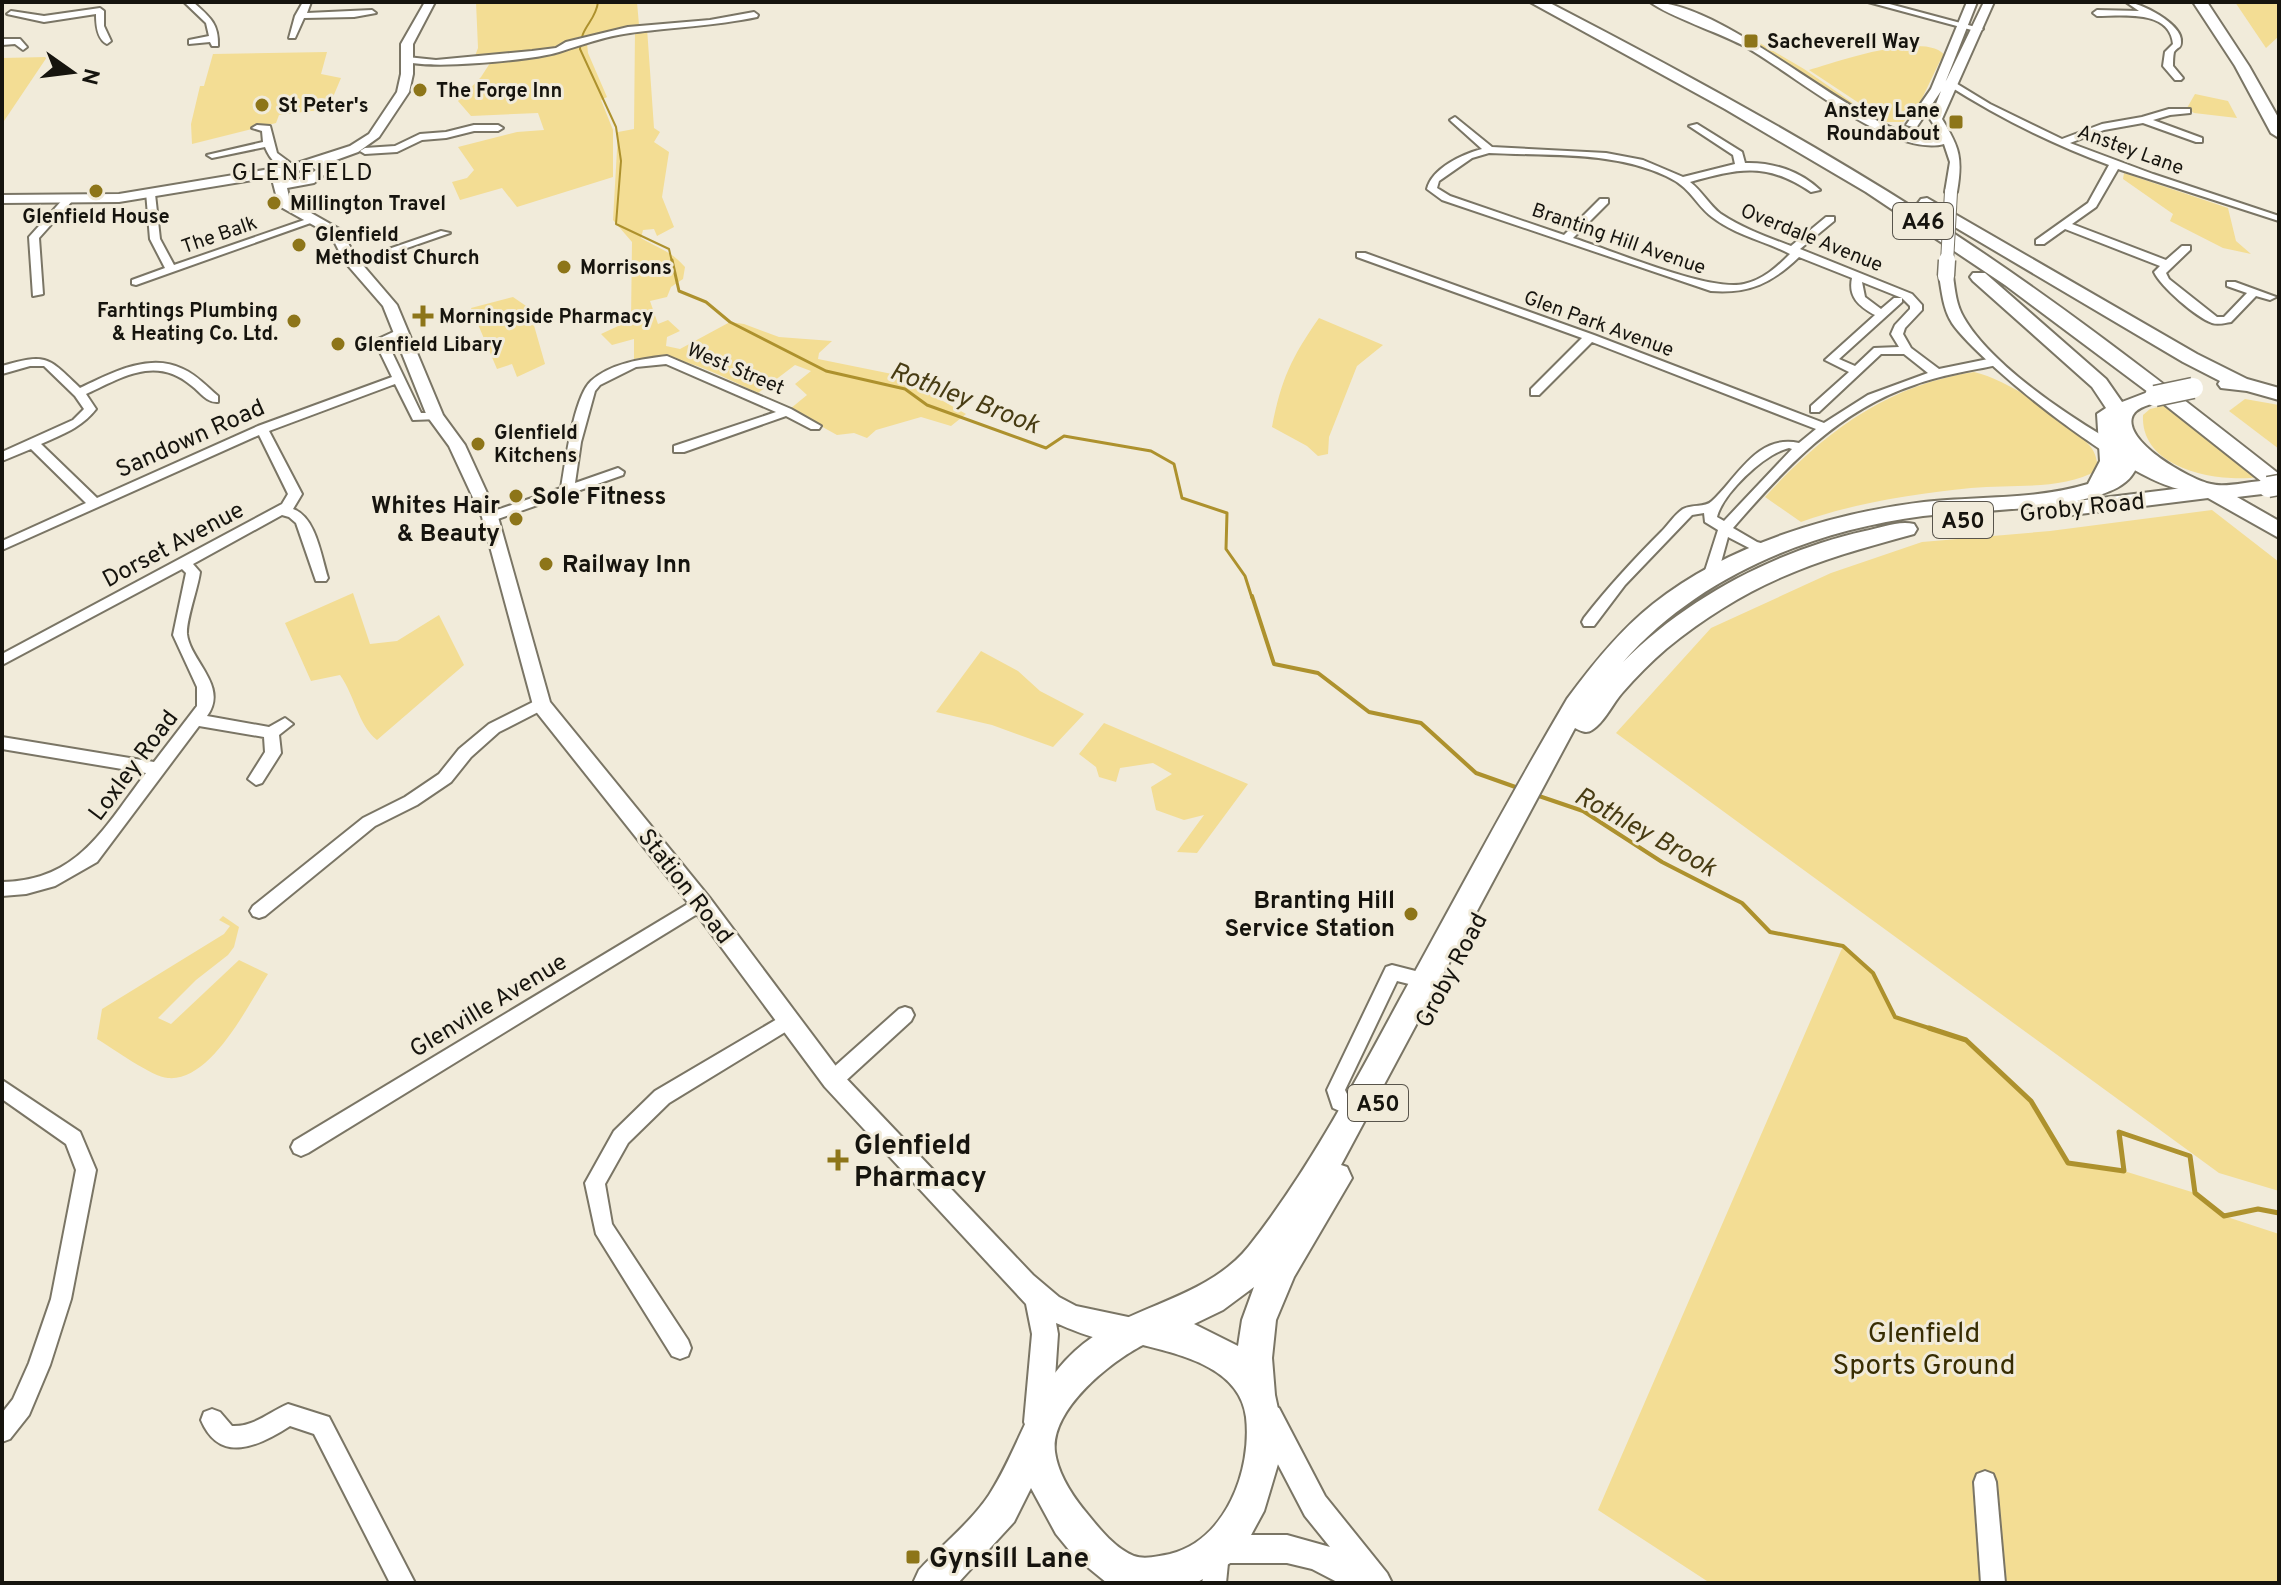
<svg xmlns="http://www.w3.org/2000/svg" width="2281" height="1585" font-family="Overpass,sans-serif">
<rect width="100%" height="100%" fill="#f1ebda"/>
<g fill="#f3dd94">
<polygon points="476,2 637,2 639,25 556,49 475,56 478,48"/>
<path d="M1661,2L1690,10L1753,39L1804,69L1860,108L1871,111L1809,70C1835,62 1930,29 1946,57L1940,61L1916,111L1903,122H1887L1861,113L1789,64L1747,40Z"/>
<polygon points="2235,2 2279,2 2279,36 2266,48"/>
<path d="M647,28L654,128L660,132L654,142L669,152L662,197L674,227L657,236L654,229L643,230L641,238C659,249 671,251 685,267L683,279L671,287L667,297L650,301L658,324L668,320L680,331L667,337L666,346L680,349L730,322L744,324L779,337L832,341L819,353L818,359L897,375L966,414L951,426L921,417L876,430L867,438L854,433L837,435L790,409L807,395L795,384L811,371L795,365L758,393C718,375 680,351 634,359V339L612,345L601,334L631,320L632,242L613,220L618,132L634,129L635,30Z"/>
<polygon points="587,43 588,53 607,97 601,100 613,130 613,177 517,207 502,188 460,200 452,182 467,178 474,170 458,147 517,132 544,130 538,113 471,116 458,101 481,77 492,60 559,53"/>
<polygon points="327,52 321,74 341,78 328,109 279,115 276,123 192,144 191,124 200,86 204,86 213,54"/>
<polygon points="47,57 2,124 2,58"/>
<polygon points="2195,94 2228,101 2237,118 2194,113 2187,108"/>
<polygon points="2124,173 2228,208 2236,241 2251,254 2223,248 2170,221 2173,214 2123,179"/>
<polygon points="513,297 529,308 545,364 517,377 512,364 497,369 471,308"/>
<path d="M1319,318L1383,345L1357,366L1329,437L1328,454L1318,456L1307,446L1272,427C1281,380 1291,358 1319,318Z"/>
<path d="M1974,372C2008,379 2068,421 2090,446C2096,453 2097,461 2098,470C2061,491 2013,484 1971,488C1914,494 1854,503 1801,522L1765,497C1823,433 1887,385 1974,372Z"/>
<polygon points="2245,399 2279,405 2279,449 2229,411"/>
<path d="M2167,405L2259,477C2217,483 2140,469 2143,415L2150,409Z"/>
<polygon points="2212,510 2279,562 2279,1191 2219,1173 1616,733 1711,628 1831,573 1922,542 2050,531"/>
<path d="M353,593L370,644L397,641L439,615L464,665L377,740C358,725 355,696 340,675L311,681L285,623Z"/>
<polygon points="981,651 1018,671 1040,691 1084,714 1053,747 992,725 936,712"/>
<polygon points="1104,723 1248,784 1197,853 1177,852 1204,815 1184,820 1156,810 1151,787 1172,774 1153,763 1120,768 1116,782 1099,777 1096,767 1079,754"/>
<path d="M223,916L239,927L234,947L228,955L196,980L158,1018L171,1024L239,960L268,974C248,1005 211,1082 168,1078C152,1077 114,1049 97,1039L102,1009L224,934L230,926L219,920Z"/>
<polygon points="1843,946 1873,973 1895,1017 1966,1040 2031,1101 2068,1163 2124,1171 2195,1193 2224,1216 2279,1234 2279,1583 1710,1583 1598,1510"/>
</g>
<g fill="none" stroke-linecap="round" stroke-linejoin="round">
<path stroke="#ad912d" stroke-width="2" d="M598,2C596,21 580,27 580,49L616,127L621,161L616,224L669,249L672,262"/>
<polyline stroke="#ad912d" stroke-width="3" points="672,260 679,291 706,302 730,322 826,371 905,389 927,405 1046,448 1064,436 1151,451 1174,464 1182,498 1227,513 1226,549 1245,576 1252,598"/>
<g stroke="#ad912d" stroke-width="4">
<polyline points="1252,596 1274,664 1318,673 1369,712 1421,723 1476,773 1521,789"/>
<polyline points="1536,795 1583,811 1662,862 1742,903 1770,932 1843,946 1873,973 1895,1017 1935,1030"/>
</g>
<polyline stroke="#ad912d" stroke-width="5" points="1929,1028 1966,1040 2031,1101 2068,1163 2124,1171 2119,1132 2190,1156 2195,1193 2224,1216 2258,1209 2279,1213"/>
<g stroke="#7a7565" stroke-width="4">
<g id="minor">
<path d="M184,2H193C210,17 219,24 218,46H212L210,42L189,44V40L209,36L206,23Z"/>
<polygon points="303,2 311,2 307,13 372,10 376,13 354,17 304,18 295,38 289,38 295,16"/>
<polygon points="1868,2 1882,2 1983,29 1979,32"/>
<path d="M2126,2C2140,2 2183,24 2181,42C2181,49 2178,46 2174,52C2173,57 2173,61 2173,66L2183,78L2181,80H2175L2163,66L2165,52L2173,44C2170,9 2121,16 2097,16L2093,13L2097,10L2139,11Z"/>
<path d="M100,8L104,11V26L111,41L107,44C97,39 96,25 96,14L44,22L7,14L11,11L44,16Z"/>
<path d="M754,12L758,15L757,17C715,26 672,27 630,33C605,36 582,45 559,52C535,60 422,71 402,60L407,57L436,60L532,51L556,48L566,42L628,27L710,20Z"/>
<polygon points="2,39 20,39 27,47 23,50 15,44 2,45"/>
<path d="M1949,79L1990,104L2062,139L2102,124L2142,117L2169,109H2190V113L2170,115L2153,120L2202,138V142H2196L2143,123L2104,130L2070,143L2153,174L2279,216V221L2118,169L2096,207L2072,224L2166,260L2182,246H2190V250L2166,273L2169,279L2217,317H2224L2247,293L2227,286V282H2235L2276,297L2270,300L2256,296L2231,322C2225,323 2218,325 2212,323C2196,317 2161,287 2154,272L2160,266L2065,229L2044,244H2036V240L2088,203L2109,165C2051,144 1998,117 1946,84L1944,82Z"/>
<path d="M1455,117L1492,147L1606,153L1643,160L1683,177L1735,164L1733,155L1689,126L1697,124L1742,152L1745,163C1773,162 1800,171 1820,190L1811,192C1767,162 1739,168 1690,182C1702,191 1709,205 1721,214C1742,228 1767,237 1791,246L1826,217H1834V221L1800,249L1912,294L1922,305V310L1905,328L1903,334L1911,348L1939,369L1993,358L1999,362L1997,365C1969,371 1941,375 1914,385C1838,410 1784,469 1733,528L1757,542L1775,547L1777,550L1775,553L1755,551L1728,537L1717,577L1710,582L1705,580L1703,577L1718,530L1705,522L1704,513L1692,515L1625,585L1594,626H1584L1582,622L1584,618C1608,587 1634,559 1662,531C1668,525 1675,514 1683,509C1692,504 1705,508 1712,501C1738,477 1757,434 1799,443L1816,429L1592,342L1539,395H1531V389L1582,338L1357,257V253H1365L1594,335L1824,423L1868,395L1928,373L1904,354H1881L1819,412H1811V406L1849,372L1825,360L1875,315C1859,306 1848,297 1852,278L1799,257C1772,283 1749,294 1711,291L1442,200L1427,189C1432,168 1463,154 1482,149L1452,122L1450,120ZM1489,153C1548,156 1612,151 1666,176C1691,187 1695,204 1712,217C1735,235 1765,241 1790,254C1777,267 1763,280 1744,284C1709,292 1611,250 1573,238L1608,203V199H1600L1564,235L1450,196L1437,188L1439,181L1472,158ZM1862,282L1902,298H1894L1881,309L1865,297ZM1902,298L1910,306V309L1895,325L1891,334L1899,347L1874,348L1855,366L1839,359L1902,302ZM1789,448L1792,449L1724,521L1717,517C1723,493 1764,454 1789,448Z"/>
<path d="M257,125L270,126L277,153L296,167V171C281,172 270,160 265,147L212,158L207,155L263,142L262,131L252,128Z"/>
<polygon points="474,125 498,125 503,128 498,131 474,131 446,138 422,140 397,152 365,154 360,151 365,148 395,146 420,134 446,132"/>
<polygon points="146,192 155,194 160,239 174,265 310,218 319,220 136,285 132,284 132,280 165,268 150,239"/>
<polygon points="65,197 74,199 39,238 43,294 33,296 29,237"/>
<polygon points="441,231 450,233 358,265 348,263"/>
<path d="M402,328L408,332L390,341L389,346L421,413H439V419L413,420L395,384L269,431L302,494L293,509C316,517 321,556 328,578L326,581H316L296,523L289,517L282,515L193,564L200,572C198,588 186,620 187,634C190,661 229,686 207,716L269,727L285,718L293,724L279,735L281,753L262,783L256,785L248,779L265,752L264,737L199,726L97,862L55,886L26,894L2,896V882C79,881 104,827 146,773L2,749V737L154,762L197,706V687L173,635L186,573L182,569L2,665V654L282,504L288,494L259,435L2,550V541L86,503L31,449L2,461V452L73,420L84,409L75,396L44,366H30L2,374V366C47,353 48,357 80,388C111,373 150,352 183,369C197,375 207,387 218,396V402C207,403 201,393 192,386C156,355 123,377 86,394L96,409C81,428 63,434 41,444L97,498L258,426L392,377L377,346L378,339Z"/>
<path d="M667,356L791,409L821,426L819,429H811L786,416L684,452H674V446L776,412L666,364L636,367L600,385L595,391L581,442L575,483L618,468L624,472L623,475L495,520H485V514L561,488C565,464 574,396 591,381C611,363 642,359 667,356Z"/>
<polygon points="541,698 546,700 549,704 546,708 499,732 471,757 451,782 417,805 375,826 265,916 259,918 253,916 250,911 253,906 363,818 405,797 439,774 459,749 489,724"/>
<polygon points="701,896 707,898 710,903 707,908 308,1153 301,1156 294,1153 291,1147 294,1141"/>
<polygon points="1392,965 1431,975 1434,980 1431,985 1425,988 1397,981 1345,1090 1348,1096 1362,1103 1364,1109 1362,1115 1355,1118 1333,1108 1327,1090 1386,967"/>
<polygon points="905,1007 911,1009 914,1015 911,1021 840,1086 833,1088 826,1086 824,1080 826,1074 899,1009"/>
<polygon points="789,1012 795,1014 798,1020 795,1026 669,1103 628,1143 605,1184 612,1224 688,1340 691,1348 688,1356 680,1359 672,1356 596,1234 585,1183 614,1131 655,1091"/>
<polygon points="2,1080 80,1132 96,1170 71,1299 50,1365 29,1415 10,1439 2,1442 2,1413 13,1399 29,1363 51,1299 76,1170 66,1144 2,1099"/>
<path d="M288,1404L329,1417L415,1583H390L314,1434L290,1426C259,1446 220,1465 201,1420L204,1412L212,1409L220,1412L232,1426C254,1427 269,1412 288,1404Z"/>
<polygon points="1985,1471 1993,1474 1996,1482 2005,1583 1981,1583 1974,1482 1977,1474"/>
<polygon points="1217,1541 1225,1545 1229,1553 1226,1583 1202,1583 1209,1545"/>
</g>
</g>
<g stroke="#7a7565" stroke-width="4">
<g id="tertiary">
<path d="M425,2H435L413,44V74L409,92L379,137L358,152L325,164L330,170L314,183L287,188L290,201L341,230L355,256L397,305L443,415L465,445L498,517L550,702L709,897L841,1073L1033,1275L1059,1297L1076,1306L1147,1321L1151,1330L1147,1339C1121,1350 1081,1334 1056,1323L1058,1334L1052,1422L1048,1432L1038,1436L1028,1432L1024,1422L1032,1334L1026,1304L825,1087L693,909L534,709L482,517L449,446L427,416L383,306L344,261L331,235L279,206L273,183L277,176L119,202L2,203V195L119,194L288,166L350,146L369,134L397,92L401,74V44ZM313,168L317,170L300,179L287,180L300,170Z"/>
<path d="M1650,2C1736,2 1879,154 1942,137L1930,119L1941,91L1916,128L1906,125L1931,89L1967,2H1977L1945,83L1984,2H1994L1942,119C1959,147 1963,157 1957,192L1951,196L1945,192L1950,162L1944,144C1890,158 1792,72 1744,46C1718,32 1670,17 1650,2Z"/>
<path d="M1946,272L1953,276C1955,290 1956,305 1964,318C1999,379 2130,459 2197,482L2199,486L2197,490C2149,501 1980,364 1952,323C1943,309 1942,292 1939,276Z"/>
<polygon points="1269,1404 1279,1408 1325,1496 1387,1573 1392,1583 1339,1583 1312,1569 1287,1563 1219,1563 1209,1559 1205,1549 1209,1539 1219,1535 1287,1535 1330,1547 1305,1516 1259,1428 1255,1418 1259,1408"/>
</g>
</g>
<g stroke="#7a7565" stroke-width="4">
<g id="trunk">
<path d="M1530,2H1548C1675,68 1801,136 1922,213C2047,292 2163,383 2279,474V492L2237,497L2279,521V538L2208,498L2064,516L2056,514L2053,509L2056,504C2012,511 1967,511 1923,516C1810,531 1699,576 1623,662C1688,597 1776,551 1865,531C1880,528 1899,520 1914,524L1917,529L1914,534C1814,561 1748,582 1666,649C1651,662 1636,677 1623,692C1613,703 1604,723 1592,730C1586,734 1581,731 1575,728L1341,1165L1347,1167L1352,1178L1294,1277L1276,1320L1272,1358L1275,1395L1283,1432L1281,1454L1264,1511L1244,1548L1232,1562L1196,1583H1107L1074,1556L1056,1534L1031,1488L1014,1522L958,1583H913L919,1570C941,1546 971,1522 989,1495C1020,1447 1031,1391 1075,1351C1126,1304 1204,1302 1249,1246C1309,1170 1354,1084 1400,999C1455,899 1509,797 1567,699C1592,665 1620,630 1653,604C1727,545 1832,513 1924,502C1978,496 2035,500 2088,484L2100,461L2097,414L2106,408L2092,387L1973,281L1970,277L1973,273H1985L2106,379L2122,402L2148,392L2005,285L1866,192L1725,109ZM2160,401L2261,481C2245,482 2225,488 2211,484C2190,480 2120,440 2133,415C2137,407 2152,404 2160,401ZM2138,462L2183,488L2077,501C2100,495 2132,489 2138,462ZM1254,1287L1242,1320L1238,1346L1194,1324L1223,1310ZM1143,1345C1182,1355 1240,1368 1246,1417C1252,1470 1226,1540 1170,1554C1159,1556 1145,1560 1134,1556C1114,1548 1098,1527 1085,1511C1072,1495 1058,1474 1055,1452C1050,1410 1110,1362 1143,1345Z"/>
<polygon points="2193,2 2207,2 2249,66 2279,119 2279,138 2271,133 2235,66"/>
<polygon points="1927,198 2197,354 2247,379 2279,388 2279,400 2247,391 2221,388 2218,384 2220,381 2183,362 1921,207 1918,203 1921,199"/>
</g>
</g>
<use href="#minor" fill="#fff" fill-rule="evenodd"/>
<use href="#tertiary" fill="#fff" fill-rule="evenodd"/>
<use href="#trunk" fill="#fff" fill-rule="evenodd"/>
<g stroke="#7a7565" stroke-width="14" stroke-linecap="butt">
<polyline id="tertiary-bridge-far1" points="1947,262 1951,192"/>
</g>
<g stroke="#7a7565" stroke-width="19" stroke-linecap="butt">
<polyline id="tertiary-bridge" points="1946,276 1947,260"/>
</g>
<g stroke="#7a7565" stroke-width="23" stroke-linecap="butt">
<g id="trunk-bridge">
<polyline points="2155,396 2193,388"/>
<polyline points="2268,487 2279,485"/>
</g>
</g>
<use href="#tertiary-bridge-far1" stroke="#fff" stroke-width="12"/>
<use href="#tertiary-bridge" stroke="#fff" stroke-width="16"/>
<use href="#trunk-bridge" stroke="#fff" stroke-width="20"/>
</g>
<g fill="#8d7519" stroke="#f1ebda" stroke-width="3">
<rect x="1743" y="33" width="16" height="16" rx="4"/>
<circle cx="420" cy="90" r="8"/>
<circle cx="262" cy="105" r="8"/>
<rect x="1948" y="114" width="16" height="16" rx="4"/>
<circle cx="96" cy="191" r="8"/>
<circle cx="274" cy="203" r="8"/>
<circle cx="299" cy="245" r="8"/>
<circle cx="564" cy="267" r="8"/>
<path d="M419 304h8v8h8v8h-8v8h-8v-8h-8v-8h8z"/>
<circle cx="294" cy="321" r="8"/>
<circle cx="338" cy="344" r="8"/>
<circle cx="478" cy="444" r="8"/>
<circle cx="516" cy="496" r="8"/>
<circle cx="516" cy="519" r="8"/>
<circle cx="546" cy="564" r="8"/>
<circle cx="1411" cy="914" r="8"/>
<path d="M834 1148h8v8h8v8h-8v8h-8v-8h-8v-8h8z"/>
<rect x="905" y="1549" width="16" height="16" rx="4"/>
</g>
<g text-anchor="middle" stroke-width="6" stroke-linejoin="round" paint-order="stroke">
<g font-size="20" font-weight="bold" fill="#16140e" stroke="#f1ebda" text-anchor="start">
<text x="1767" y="48">Sacheverell Way</text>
<text x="436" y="97">The Forge Inn</text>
<text x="278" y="112">St Peter's</text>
<text x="1940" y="117" text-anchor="end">Anstey Lane<tspan x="1940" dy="23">Roundabout</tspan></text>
<text x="290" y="210">Millington Travel</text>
<text x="96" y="223" text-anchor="middle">Glenfield House</text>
<text x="315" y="241">Glenfield<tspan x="315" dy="23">Methodist Church</tspan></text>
<text x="580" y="274">Morrisons</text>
<text x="278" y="317" text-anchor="end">Farhtings Plumbing<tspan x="278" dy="23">&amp; Heating Co. Ltd.</tspan></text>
<text x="439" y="323">Morningside Pharmacy</text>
<text x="354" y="351">Glenfield Libary</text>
<text x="494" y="439">Glenfield<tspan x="494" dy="23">Kitchens</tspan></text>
</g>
<g font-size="20" fill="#16140e" stroke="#f1ebda">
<text transform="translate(2131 149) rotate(20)" y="7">Anstey Lane</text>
<text transform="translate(219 234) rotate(-19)" y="7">The Balk</text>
<text transform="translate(1812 237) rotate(22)" y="7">Overdale Avenue</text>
<text transform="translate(1619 238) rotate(19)" y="7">Branting Hill Avenue</text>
<text transform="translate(1599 323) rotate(20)" y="7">Glen Park Avenue</text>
<text transform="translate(736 368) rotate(23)" y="7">West Street</text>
</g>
<g fill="#f1ebda" stroke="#58544b" stroke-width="2">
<rect x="1893" y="203" width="60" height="36" rx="6"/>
<rect x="1933" y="502" width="60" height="36" rx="6"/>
<rect x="1348" y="1085" width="60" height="36" rx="6"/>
</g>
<g font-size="22" font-weight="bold" fill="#16140e">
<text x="1923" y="229">A46</text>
<text x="1963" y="528">A50</text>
<text x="1378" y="1111">A50</text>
</g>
<g font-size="24" letter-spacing="2" fill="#16140e" stroke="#f1ebda">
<text x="303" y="180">GLENFIELD</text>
</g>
<g font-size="24" fill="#16140e" stroke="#f1ebda">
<text transform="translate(190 438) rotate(-24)" y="8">Sandown Road</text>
<text transform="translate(2082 507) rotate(-6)" y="8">Groby Road</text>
<text transform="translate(173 544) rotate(-28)" y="8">Dorset Avenue</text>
<text transform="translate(133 765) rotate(-53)" y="8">Loxley Road</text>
<text transform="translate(686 886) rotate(52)" y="8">Station Road</text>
<text transform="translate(1451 970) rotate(-62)" y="8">Groby Road</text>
<text transform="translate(488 1005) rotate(-31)" y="8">Glenville Avenue</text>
</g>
<g font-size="24" font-weight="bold" fill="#16140e" stroke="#f1ebda" text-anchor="start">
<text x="532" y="504">Sole Fitness</text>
<text x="500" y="513" text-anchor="end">Whites Hair<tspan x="500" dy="28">&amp; Beauty</tspan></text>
<text x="562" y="572">Railway Inn</text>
<text x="1395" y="908" text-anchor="end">Branting Hill<tspan x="1395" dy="28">Service Station</tspan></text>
</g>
<g font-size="26" font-style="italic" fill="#483c13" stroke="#f1ebda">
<text transform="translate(965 397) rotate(21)" y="9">Rothley Brook</text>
<text transform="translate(1646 831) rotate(29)" y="9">Rothley Brook</text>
</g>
<g font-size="28" font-weight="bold" fill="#16140e" stroke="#f1ebda" text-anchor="start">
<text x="854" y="1154">Glenfield<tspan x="854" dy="32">Pharmacy</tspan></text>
<text x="929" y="1567">Gynsill Lane</text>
</g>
<g font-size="28" fill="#382d02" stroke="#f1ebda">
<text x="1924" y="1342">Glenfield<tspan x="1924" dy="32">Sports Ground</tspan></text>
</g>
</g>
<rect width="2281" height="1585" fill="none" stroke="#16140e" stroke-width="8"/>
<g transform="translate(72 72) rotate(104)" stroke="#f1ebda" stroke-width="6" paint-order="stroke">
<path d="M0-6L14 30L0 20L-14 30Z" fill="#16140e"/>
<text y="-12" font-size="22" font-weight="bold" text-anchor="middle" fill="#16140e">N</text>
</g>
</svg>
